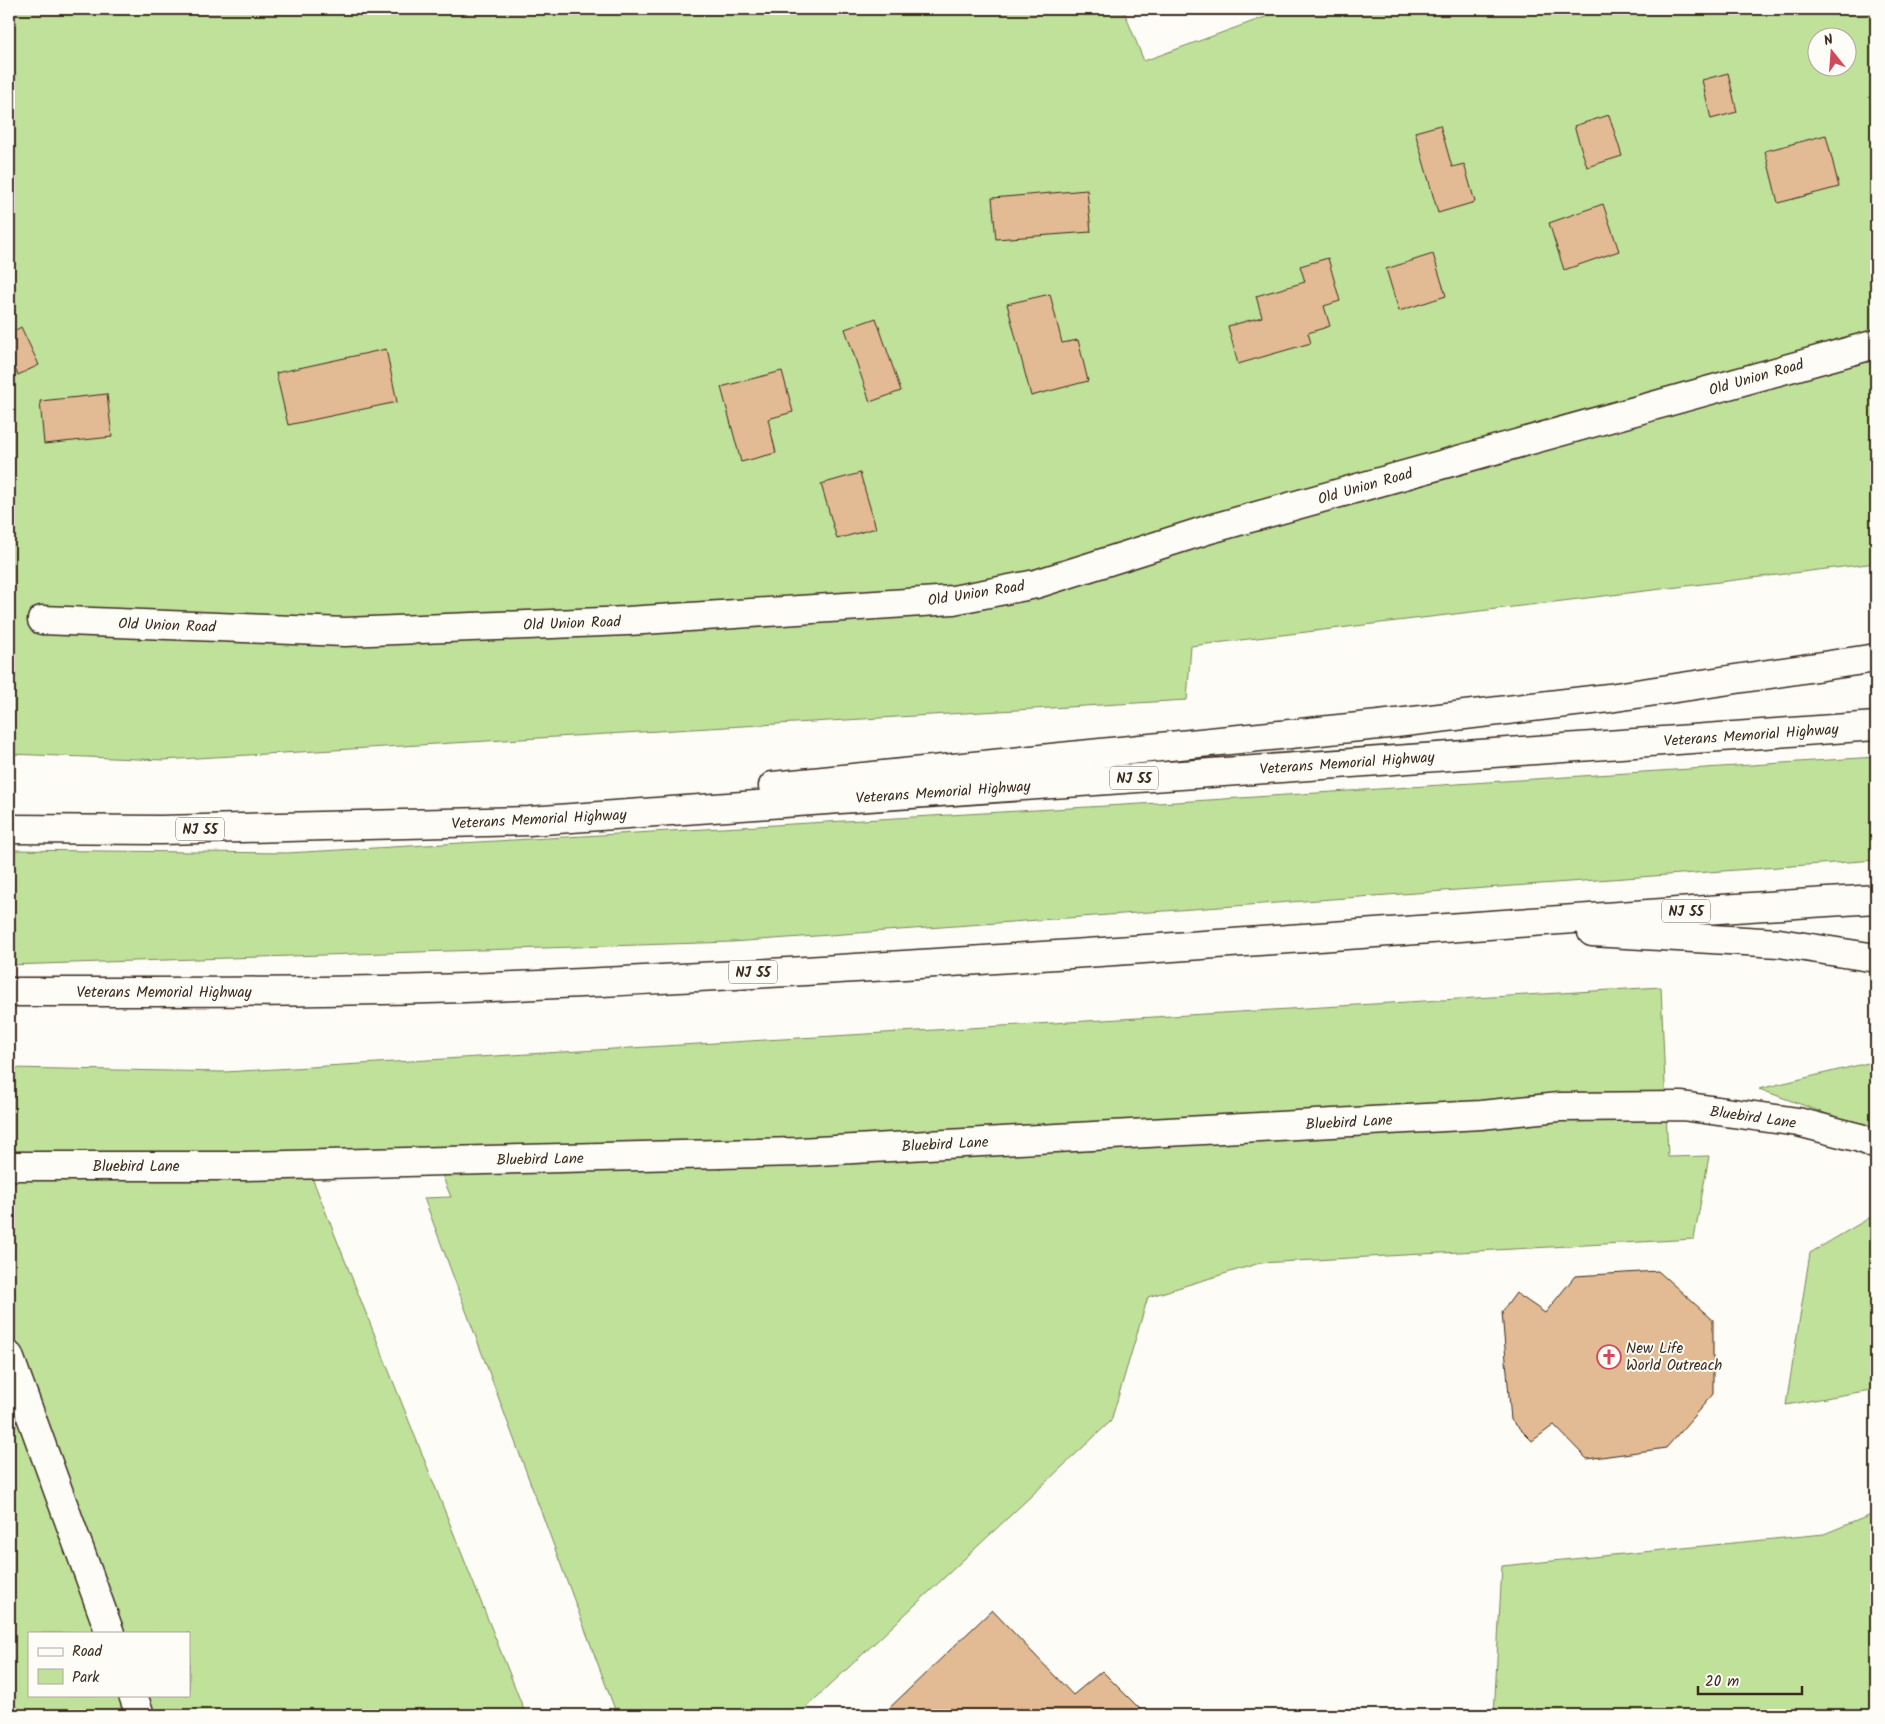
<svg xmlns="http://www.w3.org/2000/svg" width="1885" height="1724" font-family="Kalam,sans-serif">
<rect width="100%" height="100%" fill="#fdfcf7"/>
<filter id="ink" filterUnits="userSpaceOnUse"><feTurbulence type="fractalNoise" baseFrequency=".02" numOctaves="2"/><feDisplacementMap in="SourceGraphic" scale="10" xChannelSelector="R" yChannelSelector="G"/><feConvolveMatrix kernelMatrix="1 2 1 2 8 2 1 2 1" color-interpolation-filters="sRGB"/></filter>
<g filter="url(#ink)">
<g fill="#bfe19a" stroke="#7d865c" fill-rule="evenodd">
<path d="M9,9H1123L1144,61L1287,9H1876V563L1191,646L1187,700L163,760L9,754ZM1818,38H1848V68H1818Z"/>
<polygon points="1876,757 1876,860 732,942 9,965 9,850 287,853 1193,801"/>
<path d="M1661,987L1668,1157L1709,1156L1694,1239L1260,1263L1148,1297L1111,1421L798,1715H617L424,1198L451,1197L439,1168L309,1170L526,1715H9V1068L225,1072ZM29,1633H189V1695H29Z"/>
<polygon points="1876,1061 1876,1132 1759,1089"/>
<polygon points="1876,1214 1876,1389 1786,1405 1810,1253"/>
<polygon points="1876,1513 1876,1715 1494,1715 1502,1566 1824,1534"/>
</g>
<g fill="#e2ba93" stroke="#3b2a1e">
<polygon points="1728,73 1737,112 1711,119 1702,80"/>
<polygon points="1609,115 1622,156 1587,167 1574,126"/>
<polygon points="1440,125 1452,167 1464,164 1475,202 1438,213 1415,132"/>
<polygon points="1826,135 1839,187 1778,203 1765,151"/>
<polygon points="1087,190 1091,232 996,239 992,198"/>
<polygon points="1603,204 1619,251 1564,270 1549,223"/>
<polygon points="1433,254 1446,296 1399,311 1386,269"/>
<polygon points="1328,258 1340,301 1324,306 1330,326 1308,333 1311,343 1238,364 1228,326 1262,317 1256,296 1305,282 1300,266"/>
<polygon points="1050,294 1062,343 1078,340 1088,381 1031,396 1007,304"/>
<polygon points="876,318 901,391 870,402 845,329"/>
<polygon points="21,327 39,365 18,375 9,355 9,334"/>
<polygon points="386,349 397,402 288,425 276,373"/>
<polygon points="782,371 793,412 768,419 776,453 741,462 721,387"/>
<polygon points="107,394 112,437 44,444 40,401"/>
<polygon points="860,473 876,528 837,539 821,484"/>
<polygon points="1658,1271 1713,1320 1713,1394 1666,1448 1587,1459 1554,1425 1532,1441 1511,1420 1502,1312 1516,1293 1545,1313 1575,1276"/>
<polygon points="992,1610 1073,1695 1102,1671 1146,1715 882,1715"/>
</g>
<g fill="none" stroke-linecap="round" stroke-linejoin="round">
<g stroke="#3b2a1e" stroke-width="31">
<g id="minor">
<polyline points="42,620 345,632 628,621 953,600 1036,584 1210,529 1876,344"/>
<polyline points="9,1166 246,1166 799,1152 1481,1115 1559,1107 1682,1106 1798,1122 1860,1138 1876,1145"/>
<polyline points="9,1356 110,1633"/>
<polyline points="133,1695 140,1715"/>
</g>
</g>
<g stroke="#3b2a1e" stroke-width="31">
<g id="highway">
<polyline points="773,786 1379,725 1609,698 1876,658"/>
<polyline points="9,829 161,830 529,821 1876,726"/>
<polyline points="1592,932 1779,943 1876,958"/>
<path d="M9,992C178,992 347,993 516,986C970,966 1423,927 1876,899"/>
</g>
</g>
<use href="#minor" stroke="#fdfcf7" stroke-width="28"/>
<use href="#highway" stroke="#fdfcf7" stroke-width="28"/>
</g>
</g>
<defs>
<g id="church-ring" transform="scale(1.25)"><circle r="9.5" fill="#fdfcf7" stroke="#d1495b" stroke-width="1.5"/><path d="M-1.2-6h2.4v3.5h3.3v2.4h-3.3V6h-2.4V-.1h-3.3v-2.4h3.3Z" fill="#d1495b"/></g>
</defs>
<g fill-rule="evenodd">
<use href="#church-ring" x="1609" y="1357"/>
</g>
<g text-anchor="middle" stroke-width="4" stroke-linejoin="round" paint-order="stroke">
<g fill="#fdfcf7" stroke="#75695f" stroke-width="1">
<rect x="1110" y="766.5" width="48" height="23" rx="4"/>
<rect x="176" y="817.5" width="48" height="23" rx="4"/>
<rect x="1662" y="899.5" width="48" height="23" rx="4"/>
<rect x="729" y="960.5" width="48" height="23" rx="4"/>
</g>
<g font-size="14" font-weight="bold" fill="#3b2a1e">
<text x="1134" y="783">NJ 55</text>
<text x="200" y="834">NJ 55</text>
<text x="1686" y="916">NJ 55</text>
<text x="753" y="977">NJ 55</text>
</g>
<g font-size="15" fill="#3b2a1e" stroke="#fdfcf7">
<text transform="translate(1756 377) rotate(-16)" y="5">Old Union Road</text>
<text transform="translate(1365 486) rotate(-16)" y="5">Old Union Road</text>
<text transform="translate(976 593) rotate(-9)" y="5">Old Union Road</text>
<text transform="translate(572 623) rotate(-2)" y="5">Old Union Road</text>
<text transform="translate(167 625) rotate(2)" y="5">Old Union Road</text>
<text transform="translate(1751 735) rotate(-4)" y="5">Veterans Memorial Highway</text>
<text transform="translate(1347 763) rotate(-4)" y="5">Veterans Memorial Highway</text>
<text transform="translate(943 792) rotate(-4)" y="5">Veterans Memorial Highway</text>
<text transform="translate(539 819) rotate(-3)" y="5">Veterans Memorial Highway</text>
<text x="164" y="997">Veterans Memorial Highway</text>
<text transform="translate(1753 1117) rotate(8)" y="5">Bluebird Lane</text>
<text transform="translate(1349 1122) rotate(-3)" y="5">Bluebird Lane</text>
<text transform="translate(945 1144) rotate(-3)" y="5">Bluebird Lane</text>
<text transform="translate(540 1159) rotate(-1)" y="5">Bluebird Lane</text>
<text x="136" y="1171">Bluebird Lane</text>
</g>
<g font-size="15" fill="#3b2a1e" stroke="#fdfcf7" text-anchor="start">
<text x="1626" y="1353">New Life<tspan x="1626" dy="17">World Outreach</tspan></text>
</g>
</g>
<rect width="1885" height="1724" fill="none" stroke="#fdfcf7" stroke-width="30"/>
<rect x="15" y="15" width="1855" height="1694" fill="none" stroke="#3b2a1e" stroke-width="2" filter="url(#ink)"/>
<rect x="28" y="1632" width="162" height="65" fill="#fdfcf7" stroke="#afa8a0"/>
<rect x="38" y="1648" width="25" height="8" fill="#fdfcf7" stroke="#afa8a0"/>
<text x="72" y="1656" font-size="15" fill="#3b2a1e">Road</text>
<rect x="38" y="1669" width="25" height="15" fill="#bfe19a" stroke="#afa8a0"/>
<text x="72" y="1682" font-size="15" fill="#3b2a1e">Park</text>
<g transform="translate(1832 52) rotate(343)"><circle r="24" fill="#fdfcf7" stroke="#afa8a0"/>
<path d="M0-4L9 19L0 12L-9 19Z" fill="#d1495b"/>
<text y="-8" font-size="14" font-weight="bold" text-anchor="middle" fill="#3b2a1e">N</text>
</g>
<path d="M1698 1686v8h104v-8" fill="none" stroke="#3b2a1e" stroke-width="2.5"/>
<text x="1705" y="1686" font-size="15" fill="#3b2a1e" stroke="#fdfcf7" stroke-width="4" paint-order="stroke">20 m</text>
</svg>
